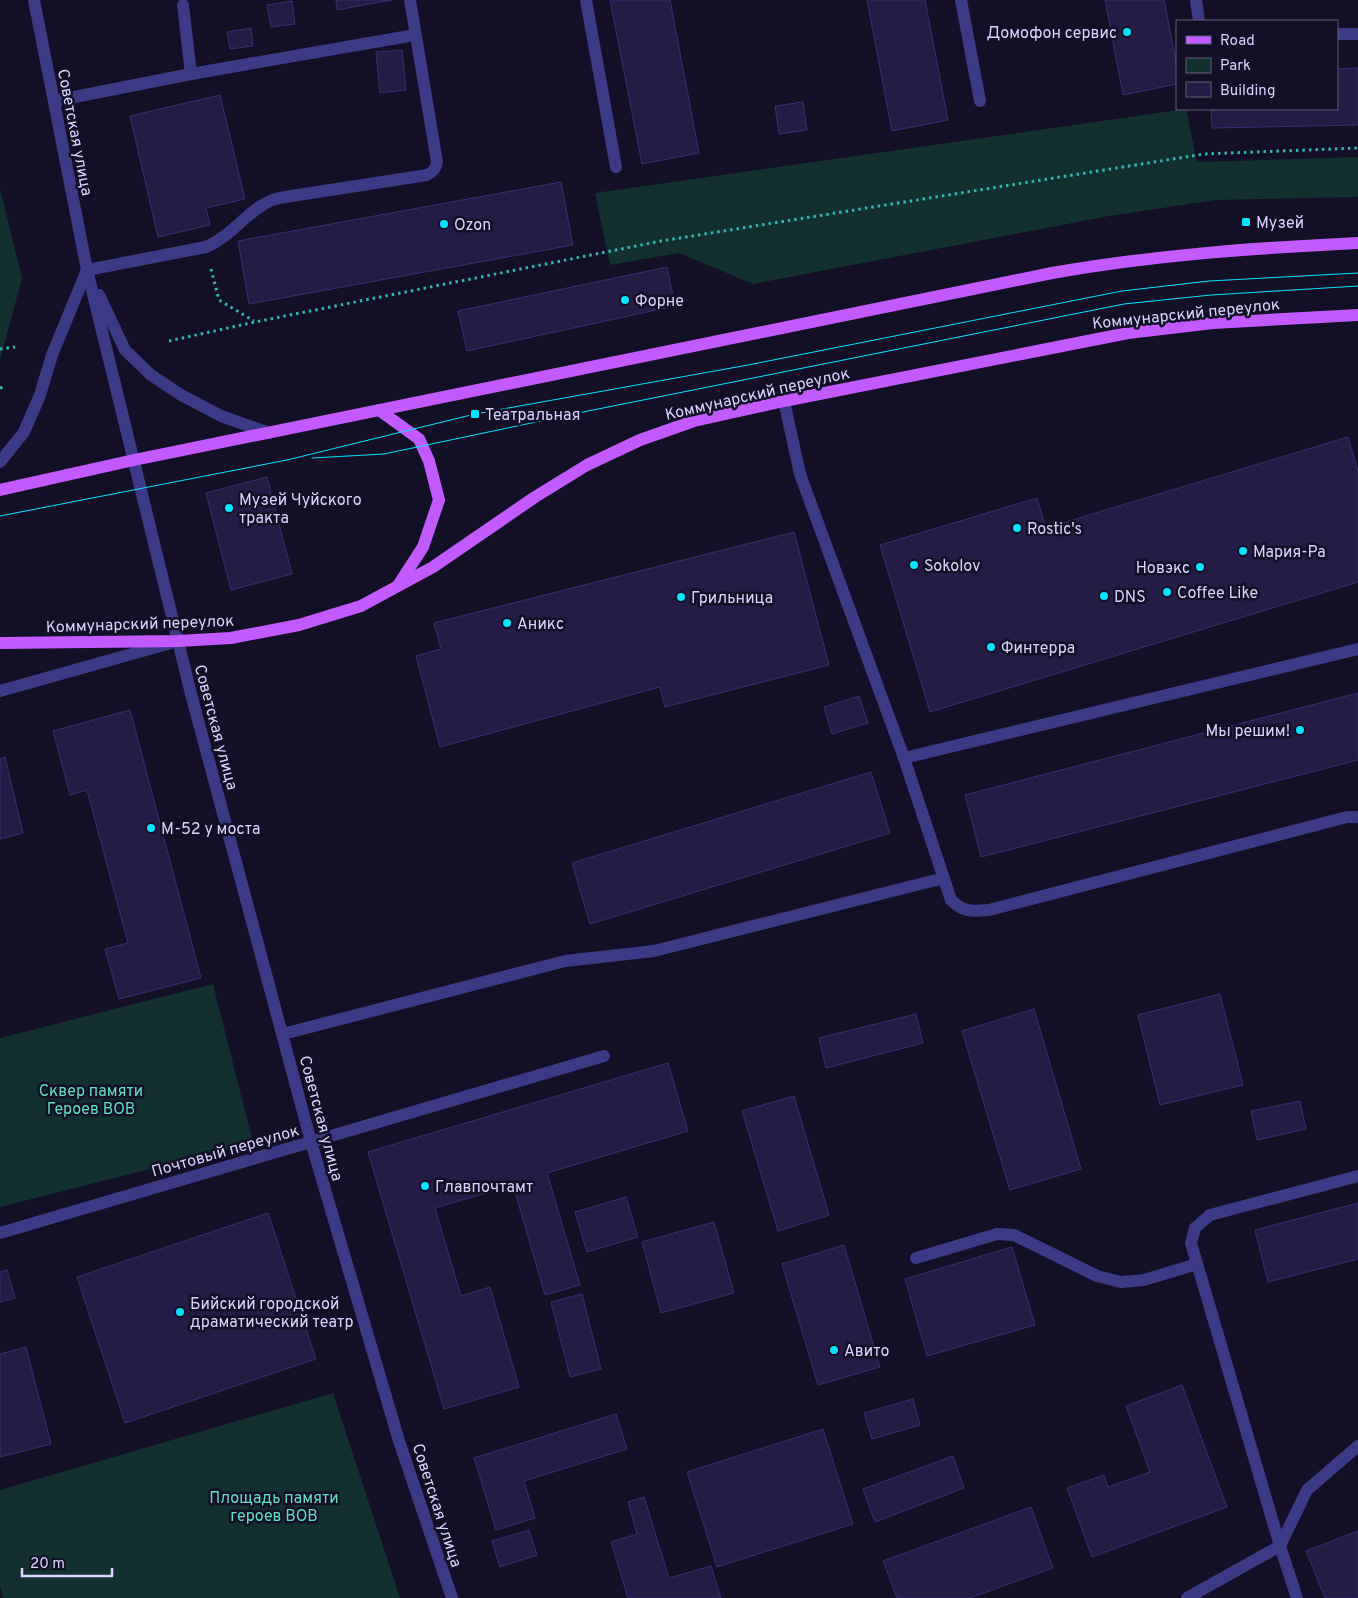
<svg xmlns="http://www.w3.org/2000/svg" width="1358" height="1598" font-family="Overpass,sans-serif">
<rect width="100%" height="100%" fill="#130f26"/>
<g fill="#12302f">
<polygon points="1186,109 1197,162 1358,157 1358,197 1216,200 1109,216 753,284 679,253 610,265 595,193"/>
<polygon points="0,188 22,278 0,360"/>
<polygon points="213,984 253,1143 0,1207 0,1038"/>
<polygon points="333,1393 400,1598 3,1598 0,1586 0,1490"/>
</g>
<g fill="#241b47" stroke="#3b2d73">
<polygon points="336,0 392,0 337,10"/>
<polygon points="610,0 670,0 699,153 642,164"/>
<polygon points="867,0 925,0 948,120 892,131"/>
<polygon points="1105,0 1164,0 1177,66 1177,84 1123,95"/>
<polygon points="292,1 295,24 271,27 267,5"/>
<polygon points="251,28 253,46 230,49 227,32"/>
<polygon points="402,50 406,90 380,93 376,52"/>
<polygon points="1358,68 1358,125 1212,128 1211,109 1337,109 1337,69"/>
<polygon points="220,95 245,199 206,208 210,225 158,237 130,116"/>
<polygon points="803,102 807,130 779,134 775,106"/>
<polygon points="561,182 573,245 249,304 238,241"/>
<polygon points="667,267 675,306 467,351 458,311"/>
<polygon points="1348,437 1358,471 1358,582 930,712 880,545 1037,498 1046,528"/>
<polygon points="267,477 292,574 231,590 206,493"/>
<polygon points="794,532 829,665 665,707 660,687 440,747 416,656 441,649 434,623"/>
<polygon points="1358,693 1358,760 981,857 965,795"/>
<polygon points="859,696 868,723 832,734 824,707"/>
<polygon points="130,710 201,978 119,999 105,949 128,943 87,790 70,795 53,731"/>
<polygon points="5,757 23,833 0,839 0,759"/>
<polygon points="871,772 890,833 590,924 572,863"/>
<polygon points="1220,994 1243,1085 1160,1105 1138,1015"/>
<polygon points="1034,1009 1081,1169 1010,1190 962,1031"/>
<polygon points="916,1014 923,1043 826,1068 819,1038"/>
<polygon points="668,1063 688,1131 547,1173 580,1285 545,1295 513,1185 435,1208 461,1296 490,1287 519,1387 444,1409 368,1152"/>
<polygon points="794,1096 829,1215 778,1231 742,1111"/>
<polygon points="1300,1101 1306,1129 1257,1140 1251,1111"/>
<polygon points="626,1197 638,1237 587,1252 575,1212"/>
<polygon points="1358,1203 1358,1259 1268,1282 1255,1230"/>
<polygon points="268,1213 316,1359 125,1423 77,1277"/>
<polygon points="714,1222 734,1293 661,1313 642,1242"/>
<polygon points="844,1245 880,1367 818,1385 782,1264"/>
<polygon points="1012,1247 1035,1325 927,1356 905,1279"/>
<polygon points="7,1270 15,1298 0,1302 0,1272"/>
<polygon points="582,1294 601,1369 570,1377 551,1302"/>
<polygon points="26,1347 51,1444 0,1457 0,1354"/>
<polygon points="1182,1385 1227,1507 1092,1557 1067,1488 1104,1475 1108,1487 1150,1472 1126,1406"/>
<polygon points="913,1399 920,1425 872,1439 864,1413"/>
<polygon points="616,1414 627,1449 524,1481 535,1518 496,1530 474,1458"/>
<polygon points="823,1429 853,1524 717,1567 687,1472"/>
<polygon points="953,1456 964,1488 875,1522 863,1489"/>
<polygon points="644,1497 669,1578 711,1566 721,1598 628,1598 611,1542 637,1534 628,1502"/>
<polygon points="1031,1507 1053,1568 970,1598 897,1598 883,1561"/>
<polygon points="529,1530 537,1555 500,1567 492,1541"/>
<polygon points="1358,1531 1358,1598 1325,1598 1306,1551"/>
</g>
<g fill="none" stroke-linecap="round" stroke-linejoin="round">
<g stroke="#2fb8b0" stroke-width="3" stroke-dasharray="2.5 4" stroke-linecap="butt">
<polyline points="211,269 219,300 254,321"/>
<polyline points="169,341 255,322 661,241 1204,154 1358,148"/>
<polyline points="0,349 15,347"/>
<polyline points="0,388 3,387"/>
</g>
<g stroke="#3d3a85" stroke-width="12">
<polyline points="34,0 87,270 191,694 311,1142 399,1441 452,1598"/>
<polyline points="586,0 616,167"/>
<polyline points="961,0 980,101"/>
<polyline points="1196,0 1199,21"/>
<polyline points="183,5 191,74"/>
<polyline points="1337,34 1358,34"/>
<polyline points="54,101 191,74 415,35"/>
<path d="M87,270L206,247C232,236 247,211 270,201C274,199 280,198 285,197L427,175C433,172 436,169 437,162L410,0"/>
<polyline points="99,295 125,350 151,375 181,395 221,416 269,433"/>
<polyline points="784,401 800,474 904,758 1358,649"/>
<polyline points="0,462 24,432 40,395 52,355 87,270"/>
<polyline points="0,691 171,643"/>
<path d="M904,758L951,900C964,913 972,911 989,910L1347,817H1358"/>
<polyline points="283,1034 565,961 654,951 944,878"/>
<polyline points="0,1233 604,1056"/>
<polyline points="916,1258 997,1234 1014,1235 1097,1276 1121,1282 1144,1280 1197,1264"/>
<polyline points="1187,1598 1280,1546 1307,1490 1358,1446"/>
<polyline points="1297,1598 1280,1546 1191,1243 1195,1228 1210,1215 1358,1176"/>
</g>
<g stroke="#c25bff" stroke-width="12">
<polyline points="379,410 419,439 429,461 439,500 423,547 399,584"/>
<path d="M0,490L134,460L1052,273C1155,255 1254,248 1358,243"/>
<polyline points="0,643 178,641 231,638 299,625 361,606 433,567 535,497 587,465 640,440 694,421 784,401 1128,333 1213,323 1358,315"/>
</g>
<g stroke="#00e5ff" stroke-width="1">
<polyline points="312,458 384,454 593,410 1124,304 1211,295 1358,286"/>
<polyline points="0,516 287,460 475,414 748,365 1122,291 1209,281 1358,273"/>
</g>
</g>
<g fill="#00e5ff" stroke="#130f26" stroke-width="2">
<circle cx="1127" cy="32" r="5"/>
<rect x="1241" y="217" width="10" height="10" rx="2.5"/>
<circle cx="444" cy="224" r="5"/>
<circle cx="625" cy="300" r="5"/>
<rect x="470" y="409" width="10" height="10" rx="2.5"/>
<circle cx="229" cy="508" r="5"/>
<circle cx="1017" cy="528" r="5"/>
<circle cx="1243" cy="551" r="5"/>
<circle cx="914" cy="565" r="5"/>
<circle cx="1200" cy="567" r="5"/>
<circle cx="1167" cy="592" r="5"/>
<circle cx="1104" cy="596" r="5"/>
<circle cx="681" cy="597" r="5"/>
<circle cx="507" cy="623" r="5"/>
<circle cx="991" cy="647" r="5"/>
<circle cx="1300" cy="730" r="5"/>
<circle cx="151" cy="828" r="5"/>
<circle cx="425" cy="1186" r="5"/>
<circle cx="180" cy="1312" r="5"/>
<circle cx="834" cy="1350" r="5"/>
</g>
<g text-anchor="middle" stroke-width="5" stroke-linejoin="round" paint-order="stroke">
<g font-size="16" fill="#d9d4ff" stroke="#130f26" text-anchor="start">
<text x="1117" y="38" text-anchor="end">Домофон сервис</text>
<text x="1256" y="228">Музей</text>
<text x="454" y="230">Ozon</text>
<text x="635" y="306">Форне</text>
<text x="485" y="420">Театральная</text>
<text x="239" y="505">Музей Чуйского<tspan x="239" dy="18">тракта</tspan></text>
<text x="1027" y="534">Rostic's</text>
<text x="1253" y="557">Мария-Ра</text>
<text x="924" y="571">Sokolov</text>
<text x="1190" y="573" text-anchor="end">Новэкс</text>
<text x="1177" y="598">Coffee Like</text>
<text x="1114" y="602">DNS</text>
<text x="691" y="603">Грильница</text>
<text x="517" y="629">Аникс</text>
<text x="1001" y="653">Финтерра</text>
<text x="1290" y="736" text-anchor="end">Мы решим!</text>
<text x="161" y="834">М-52 у моста</text>
<text x="435" y="1192">Главпочтамт</text>
<text x="190" y="1309">Бийский городской<tspan x="190" dy="18">драматический театр</tspan></text>
<text x="844" y="1356">Авито</text>
</g>
<g font-size="16" fill="#d9d4ff" stroke="#130f26">
<text transform="translate(76 132) rotate(79)" y="6">Советская улица</text>
<text transform="translate(1186 313) rotate(-6)" y="6">Коммунарский переулок</text>
<text transform="translate(757 393) rotate(-13)" y="6">Коммунарский переулок</text>
<text transform="translate(140 623) rotate(-2)" y="6">Коммунарский переулок</text>
<text transform="translate(217 727) rotate(75)" y="6">Советская улица</text>
<text transform="translate(322 1118) rotate(75)" y="6">Советская улица</text>
<text transform="translate(225 1150) rotate(-16)" y="6">Почтовый переулок</text>
<text transform="translate(438 1505) rotate(72)" y="6">Советская улица</text>
</g>
<g font-size="16" fill="#5fe0c0" stroke="#130f26">
<text x="91" y="1096">Сквер памяти<tspan x="91" dy="18">Героев ВОВ</tspan></text>
<text x="274" y="1503">Площадь памяти<tspan x="274" dy="18">героев ВОВ</tspan></text>
</g>
</g>
<rect x="1176" y="20" width="162" height="90" fill="#130f26" stroke="#625e7d"/>
<rect x="1186" y="36" width="25" height="8" fill="#c25bff" stroke="#625e7d"/>
<text x="1220" y="45" font-size="15" fill="#d9d4ff">Road</text>
<rect x="1186" y="58" width="25" height="15" fill="#12302f" stroke="#625e7d"/>
<text x="1220" y="70" font-size="15" fill="#d9d4ff">Park</text>
<rect x="1186" y="82" width="25" height="15" fill="#241b47" stroke="#625e7d"/>
<text x="1220" y="95" font-size="15" fill="#d9d4ff">Building</text>
<path d="M22 1568v8h90v-8" fill="none" stroke="#d9d4ff" stroke-width="2.5"/>
<text x="30" y="1568" font-size="15" fill="#d9d4ff" stroke="#130f26" stroke-width="4" paint-order="stroke">20 m</text>
</svg>
